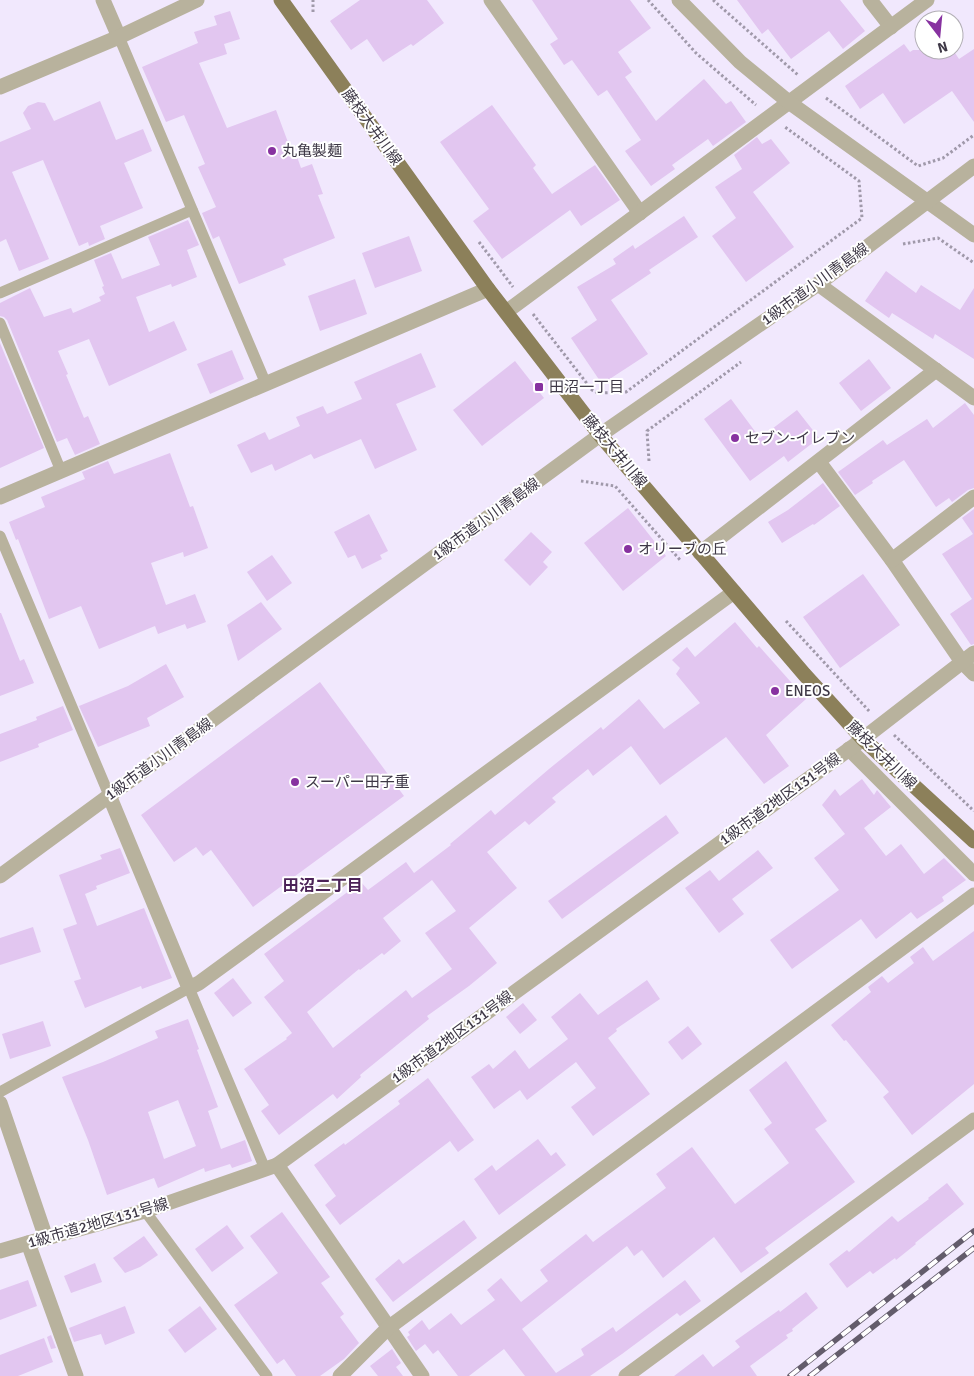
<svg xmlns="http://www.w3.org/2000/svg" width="974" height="1376" font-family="Signika,'Noto Sans JP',sans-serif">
<rect width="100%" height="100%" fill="#f1e8fd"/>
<g fill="#e2c6f0" fill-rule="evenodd">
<polygon points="360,0 427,0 444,23 413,46 411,44 383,62 367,39 351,50 330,21"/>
<polygon points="532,0 630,0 651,28 618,52 632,72 625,77 656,121 704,79 726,104 731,101 746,122 713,146 708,139 672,165 675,169 651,186 625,151 641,140 607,90 598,96 572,60 564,65 550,44 558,39"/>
<polygon points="737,0 840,0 865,31 843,49 829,31 791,59 768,29 762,34"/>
<polygon points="230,11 240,39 224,44 227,54 199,63 227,128 276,110 292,153 295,151 301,168 312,164 323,194 318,195 335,238 283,259 286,265 239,284 219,236 213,239 202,213 216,207 198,167 205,164 184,115 166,122 142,67 198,43 194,32 217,25 214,16"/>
<polygon points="904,44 910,52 913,50 953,50 959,59 974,49 974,122 952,91 904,124 883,93 860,109 845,86"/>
<polygon points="100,101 116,140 143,129 152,151 124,163 143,208 100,226 105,239 89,246 88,242 79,246 43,160 12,172 49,259 19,271 6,239 0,242 0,142 31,129 23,113 28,106 38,102 45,103 54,121"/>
<polygon points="492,105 536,165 533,168 552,194 595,165 620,200 581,226 570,210 502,259 473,221 489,209 440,142"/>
<polygon points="757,137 762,144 771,139 790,163 753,192 794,247 746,282 712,236 736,218 715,187 742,169 734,155"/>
<polygon points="684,216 698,237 649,270 651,273 611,300 648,354 602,384 571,338 597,320 577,287 616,264 613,259 633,245 635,249"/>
<polygon points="188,220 199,245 187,250 197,277 172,287 171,284 136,297 149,332 174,321 187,350 109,386 89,339 58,351 68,374 66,375 84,418 88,416 100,444 75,455 67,438 57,442 7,320 4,317 0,316 0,303 30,288 44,317 71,308 73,313 101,301 99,297 105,294 102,287 104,286 94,260 111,253 122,279 160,265 148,237"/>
<polygon points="409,236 422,271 375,288 362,253"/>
<polygon points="886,271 916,293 921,285 960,310 974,288 974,359 935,334 933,339 892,313 889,318 865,301"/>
<polygon points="355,279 367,314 320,331 308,296"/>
<polygon points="0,343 44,448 0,468"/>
<polygon points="232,350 244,379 210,394 197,364"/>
<polygon points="421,353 436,387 396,404 417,450 375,469 361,439 314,459 311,454 275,471 272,464 251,473 237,445 265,432 269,440 300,426 296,417 323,406 327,414 362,399 354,382"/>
<polygon points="869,359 891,388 861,411 839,383"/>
<polygon points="515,361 544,398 482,446 453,410"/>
<polygon points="731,399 760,438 797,410 819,438 788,462 784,456 750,481 704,419"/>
<polygon points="965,403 974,415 974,488 968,490 952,502 949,498 936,507 904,460 872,481 873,483 855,495 838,472 883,440 887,445 927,419 933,428"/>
<polygon points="170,453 190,507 193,506 208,548 184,557 183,552 151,563 166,605 195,594 206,622 187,629 185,624 158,634 155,626 99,649 81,606 49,619 18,539 16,540 9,522 45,507 41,497 85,479 82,472 108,461 114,474"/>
<polygon points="823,483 840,506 814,525 813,524 782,543 768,522 788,510"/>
<polygon points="628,508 666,556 623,591 584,543"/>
<polygon points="974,509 974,644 971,645 950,614 972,599 942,554 973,534 962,518"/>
<polygon points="369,514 388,551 380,555 382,559 362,569 355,555 348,558 334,532"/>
<polygon points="531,532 552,552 543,562 548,567 530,586 504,560"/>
<polygon points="272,555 292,583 267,601 247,572"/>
<polygon points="863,574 900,625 840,668 803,617"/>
<polygon points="261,602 282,629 238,661 227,625"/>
<polygon points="0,613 1,613 20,661 24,659 34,683 0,696"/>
<path d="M735,622L757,648L759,646L806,699L766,735L789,766L764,784L726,737L660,785L631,746L593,776L588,769L552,798L556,802L529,825L525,821L487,852L517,888L469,928L497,963L469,986L427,1016L429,1019L360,1075L361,1077L337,1099L333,1094L279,1135L261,1111L269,1105L244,1069L287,1039L286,1038L292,1033L264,997L284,981L264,954L361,882L368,890L406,862L414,873L451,845L450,844L491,810L495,815L549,769L601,727L603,730L639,699L664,729L700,703L676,674L680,668L672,660L687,647L695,657ZM432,880L456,911L425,933L452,969L412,998L406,990L333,1048L307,1012L359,969L360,970L382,953L384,955L401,941L383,918Z"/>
<polygon points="166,664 184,697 147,718 150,726 98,747 79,706 128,686"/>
<polygon points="320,682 404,796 253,907 211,850 203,856 196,847 174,862 141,815"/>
<polygon points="63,706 73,730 38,744 39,747 0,762 0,734 37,720 36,717"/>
<polygon points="862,779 874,795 877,790 891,807 864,828 886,856 901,844 924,874 944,858 966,880 942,897 944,901 917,919 911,912 876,939 861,919 792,969 770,940 839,890 814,858 845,834 822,805 835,789 840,796"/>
<polygon points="666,815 679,833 562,919 548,901"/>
<polygon points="120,848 130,873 96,886 97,889 85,894 97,926 144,908 172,978 142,989 141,986 85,1008 74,981 81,979 63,929 77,924 59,875 102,859 100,855"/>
<polygon points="758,850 773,868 732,899 744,914 719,933 685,888 710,870 719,881"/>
<polygon points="33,927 41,952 0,965 0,938"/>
<polygon points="974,931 974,1084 912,1135 883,1097 889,1092 846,1040 844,1041 831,1025 871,992 868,987 882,976 888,983 914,963 910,957 923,947 933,961"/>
<polygon points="233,978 252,1003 233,1017 214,993"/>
<polygon points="647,980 660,999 616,1029 617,1031 608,1038 650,1094 593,1136 571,1107 596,1088 576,1062 527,1100 520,1090 494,1109 471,1077 489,1064 493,1069 515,1050 529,1069 568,1039 551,1017 580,993 598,1015"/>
<polygon points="523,1003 537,1020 520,1034 506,1017"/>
<path d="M188,1019L199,1049L197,1050L218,1107L208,1111L221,1149L245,1140L252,1161L232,1168L230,1164L205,1172L204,1168L158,1188L154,1178L107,1195L88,1140L62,1077L103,1062L158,1038L155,1031ZM178,1100L196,1146L164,1159L148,1112Z"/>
<polygon points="43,1021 51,1046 10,1059 2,1034"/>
<polygon points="688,1026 702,1044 682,1060 668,1042"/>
<polygon points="786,1061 827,1121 815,1129 855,1182 765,1248 769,1253 741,1273 714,1237 663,1278 642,1250 634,1256 627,1246 522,1329 556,1373 584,1355 581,1349 613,1327 616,1332 685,1280 701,1301 680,1316 677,1313 622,1354 590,1376 525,1376 504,1349 469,1376 458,1376 438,1350 433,1354 425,1344 416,1351 407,1337 410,1335 408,1332 422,1320 429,1330 451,1313 461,1325 495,1300 487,1290 501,1278 521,1302 548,1281 540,1270 586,1234 593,1242 666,1188 656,1174 692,1147 735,1204 789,1163 764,1129 772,1123 749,1090"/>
<polygon points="428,1078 474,1140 458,1152 450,1141 340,1225 325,1205 336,1196 314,1165 344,1143 345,1145 400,1104 398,1101"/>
<polygon points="538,1139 551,1156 556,1152 566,1165 499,1215 474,1179 492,1165 496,1171"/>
<polygon points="947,1183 964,1204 915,1243 916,1244 896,1260 895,1258 873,1274 870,1271 847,1288 829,1264 847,1250 849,1252 892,1216 898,1222 929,1199 928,1198"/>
<polygon points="282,1212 330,1277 321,1283 344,1314 340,1317 359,1343 344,1359 320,1376 296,1376 284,1359 277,1364 234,1305 278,1273 250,1236"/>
<polygon points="464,1220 477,1238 393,1302 375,1279 399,1259 403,1264"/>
<polygon points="227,1225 244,1248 212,1272 195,1249"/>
<polygon points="144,1236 158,1255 140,1267 125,1273 113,1258"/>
<polygon points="95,1263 102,1282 71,1293 64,1276"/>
<polygon points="28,1280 37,1306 0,1320 0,1290"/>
<polygon points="806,1292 818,1308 792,1329 793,1331 786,1335 788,1338 750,1366 757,1376 674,1376 703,1354 713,1367 740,1347 735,1341 779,1310 780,1312"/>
<polygon points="125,1306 135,1333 105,1345 101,1334 74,1342 69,1328"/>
<polygon points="200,1306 217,1329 185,1353 168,1330"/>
<polygon points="51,1335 56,1348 51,1349 47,1337"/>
<polygon points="44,1338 53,1362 18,1376 0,1376 0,1355"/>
<polygon points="392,1349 401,1363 396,1367 403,1376 378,1376 370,1366"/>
</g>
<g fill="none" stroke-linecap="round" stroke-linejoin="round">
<g stroke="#a099aa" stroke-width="3" stroke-dasharray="2.5 2.5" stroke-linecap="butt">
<polyline points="648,0 696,53 756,105"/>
<polyline points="713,0 798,75"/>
<polyline points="313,12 313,0"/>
<polyline points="826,98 918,166 943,158 974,135"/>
<polyline points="479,242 513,287"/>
<polyline points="903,244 938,238 974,263"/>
<polyline points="533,314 592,390 598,393 626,392 862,218 859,181 785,127"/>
<polyline points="649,461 647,431 741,362"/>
<polyline points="581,481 615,486 681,561"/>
<polyline points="786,621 870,712"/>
<polyline points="894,735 974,811"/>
</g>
<g stroke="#b8b29d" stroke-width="11">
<polyline points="119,37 266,384"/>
<polyline points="0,293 192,210"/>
<polyline points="0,323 61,471"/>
<polyline points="0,536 109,795"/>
<polyline points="0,1092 189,988 265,1169"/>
<polyline points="145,1211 267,1376"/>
</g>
<g stroke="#b8b29d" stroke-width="15">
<polyline points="103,0 119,37"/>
<polyline points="491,0 640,213"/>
<polyline points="870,0 891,27"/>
<polyline points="818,284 974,398"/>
<polyline points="506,312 927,0"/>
<polyline points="819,462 892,560 962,662 974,674"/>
<polyline points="0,497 488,289"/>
<polyline points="700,553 936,370"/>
<polyline points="892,560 974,497"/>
<polyline points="849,749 974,874"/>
<polyline points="109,795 189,988 199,983 734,592"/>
<polyline points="0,1103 46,1238"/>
<polyline points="277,1165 422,1376"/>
<polyline points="76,1376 28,1243 145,1211 277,1165 855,745 974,653"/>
<polyline points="340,1376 388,1328 974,895"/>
<polyline points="626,1376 974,1120"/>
</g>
<g stroke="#b8b29d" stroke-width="15">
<polyline points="679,0 740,62 790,103 974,235"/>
<polyline points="0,87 119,37 197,0"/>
<polyline points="0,876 600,435 818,284 974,166"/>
<polyline points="0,1251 28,1243"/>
</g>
<polyline stroke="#8c805a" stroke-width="15" points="281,0 488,289 600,435 804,674 863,739 974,841"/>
<g stroke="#635c6b" stroke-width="5.5">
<g id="rail">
<polyline points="790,1376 974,1231"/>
<polyline points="810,1376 974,1248"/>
</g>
</g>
<use href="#rail" stroke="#fff" stroke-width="4" stroke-dasharray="11" stroke-linecap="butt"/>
</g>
<g fill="#8732a0" stroke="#fff" stroke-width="2">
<circle cx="272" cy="151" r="5"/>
<rect x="534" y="382" width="10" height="10" rx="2.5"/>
<circle cx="735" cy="438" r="5"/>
<circle cx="628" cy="549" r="5"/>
<circle cx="775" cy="691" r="5"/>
<circle cx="295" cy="782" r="5"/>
</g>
<g text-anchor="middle" stroke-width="4" stroke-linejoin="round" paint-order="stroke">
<g font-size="15" fill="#3e3846" stroke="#fff">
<text transform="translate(372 127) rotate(54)" y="5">藤枝大井川線</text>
<text transform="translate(815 284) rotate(-36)" y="5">1級市道小川青島線</text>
<text transform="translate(615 451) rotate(50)" y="5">藤枝大井川線</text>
<text transform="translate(486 519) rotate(-36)" y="5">1級市道小川青島線</text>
<text transform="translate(882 755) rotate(44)" y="5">藤枝大井川線</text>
<text transform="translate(159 759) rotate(-36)" y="5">1級市道小川青島線</text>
<text transform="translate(780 799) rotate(-36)" y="5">1級市道2地区131号線</text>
<text transform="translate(452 1037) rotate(-36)" y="5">1級市道2地区131号線</text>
<text transform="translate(98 1223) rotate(-16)" y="5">1級市道2地区131号線</text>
</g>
<g font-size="15" fill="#3e3846" stroke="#fff" text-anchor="start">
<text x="282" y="156">丸亀製麺</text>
<text x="549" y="392">田沼一丁目</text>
<text x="745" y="443">セブン-イレブン</text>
<text x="638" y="554">オリーブの丘</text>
<text x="785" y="696">ENEOS</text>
<text x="305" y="787">スーパー田子重</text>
</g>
<g font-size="16" font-weight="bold" fill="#4b2257" stroke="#fff">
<text x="323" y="891">田沼二丁目</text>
</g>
</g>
<g transform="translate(939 35) rotate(164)"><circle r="24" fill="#ffffff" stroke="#b2afb5"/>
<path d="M0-4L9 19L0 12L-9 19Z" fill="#8732a0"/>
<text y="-8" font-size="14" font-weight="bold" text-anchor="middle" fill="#3e3846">N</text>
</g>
</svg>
